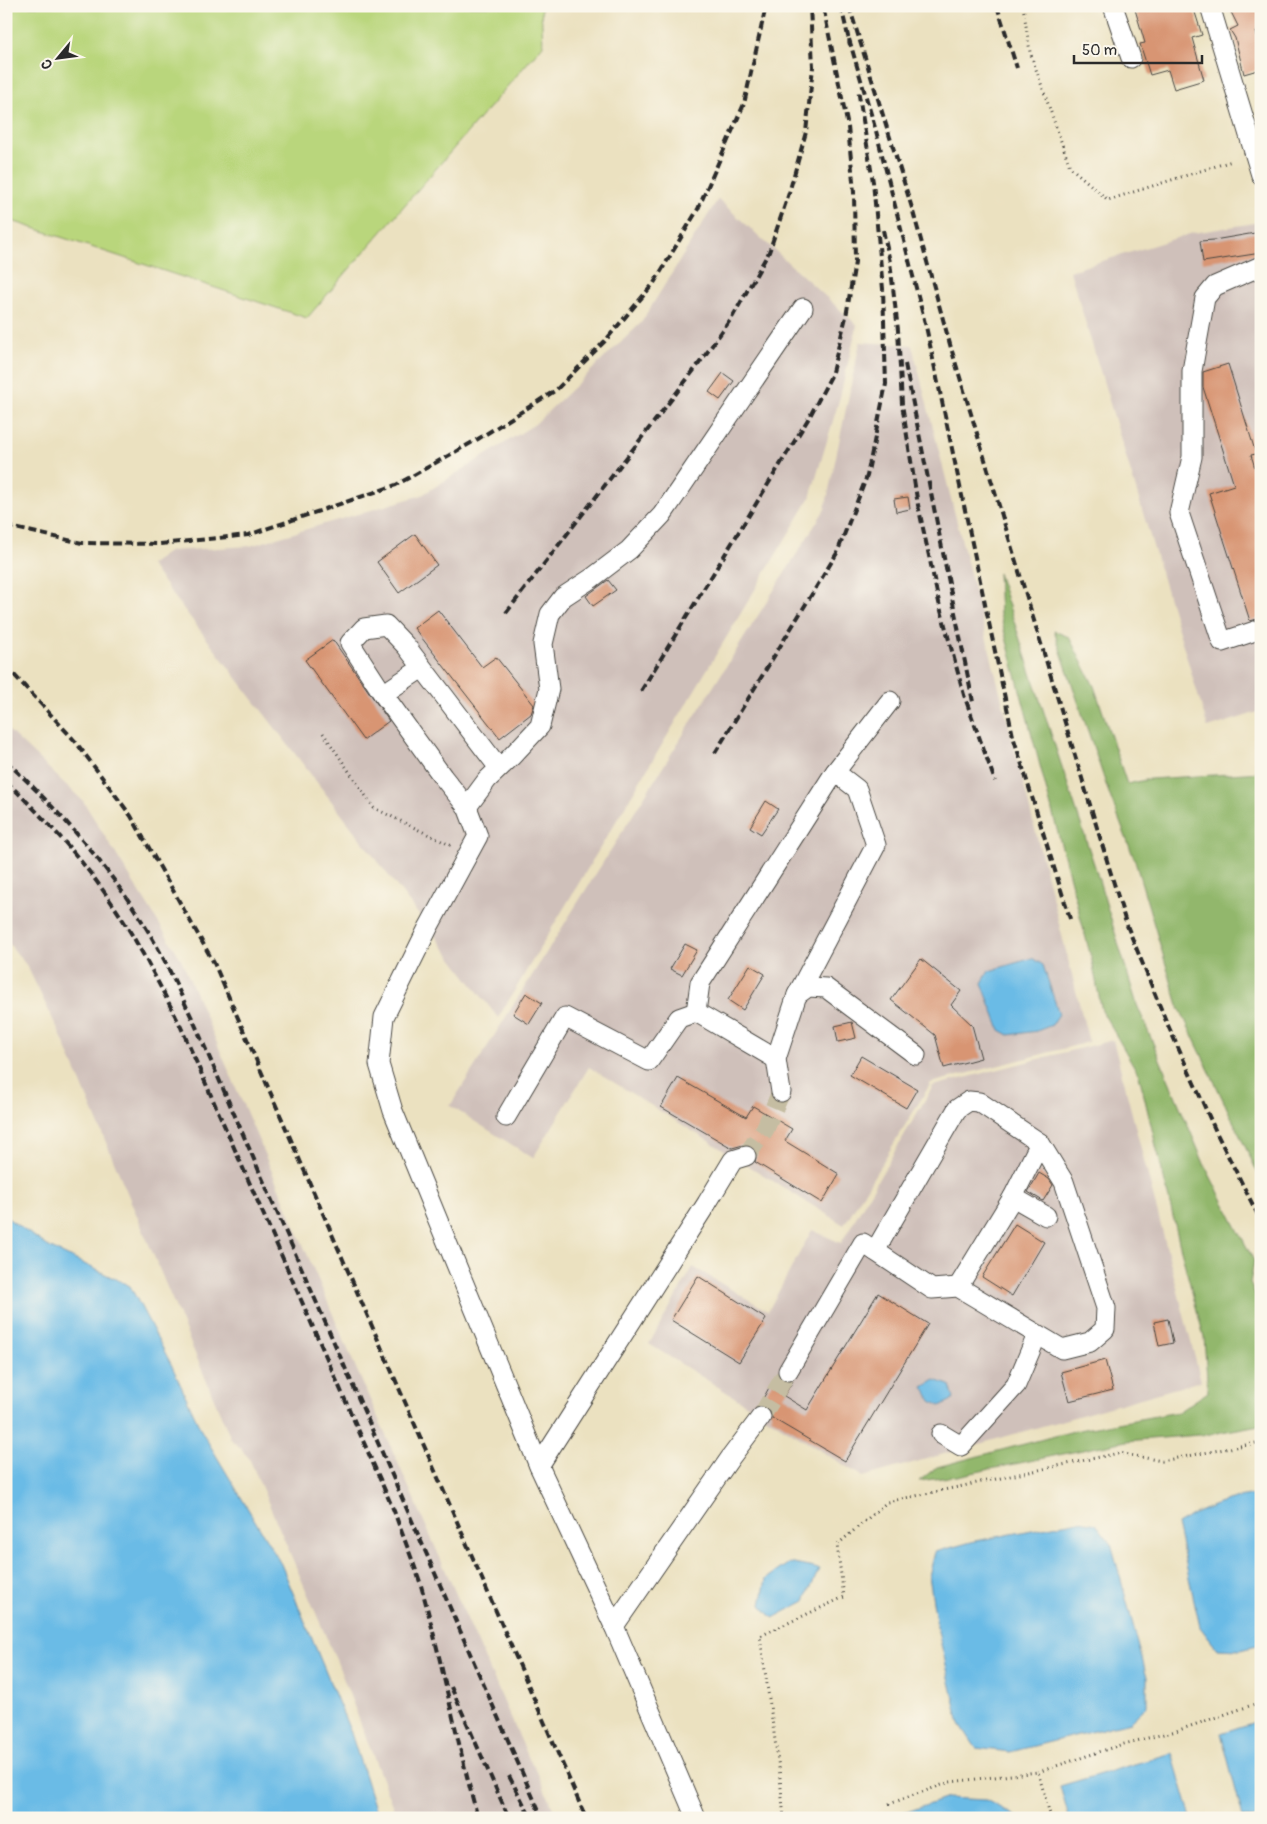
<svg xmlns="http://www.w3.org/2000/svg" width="1267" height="1824" font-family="Pangolin,sans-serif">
<rect width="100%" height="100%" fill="#fbf7ec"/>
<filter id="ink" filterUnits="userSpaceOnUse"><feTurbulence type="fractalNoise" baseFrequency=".02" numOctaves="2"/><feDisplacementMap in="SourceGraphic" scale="10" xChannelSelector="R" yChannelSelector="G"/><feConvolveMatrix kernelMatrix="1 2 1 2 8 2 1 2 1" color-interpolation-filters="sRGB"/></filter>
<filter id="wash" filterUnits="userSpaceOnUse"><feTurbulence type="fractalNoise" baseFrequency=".0096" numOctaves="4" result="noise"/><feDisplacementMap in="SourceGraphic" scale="20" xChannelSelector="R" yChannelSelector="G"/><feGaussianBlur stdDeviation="1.12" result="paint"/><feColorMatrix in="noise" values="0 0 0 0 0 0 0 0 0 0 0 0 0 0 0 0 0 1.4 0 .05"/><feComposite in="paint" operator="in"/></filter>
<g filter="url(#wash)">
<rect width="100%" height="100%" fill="#ebe1c0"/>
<g fill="#cfc0ba">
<polygon points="718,199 857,325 840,397 810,498 498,1018 150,565 170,551 250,546 422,495 535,424 641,323"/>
<polygon points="1261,222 1261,711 1208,728 1070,271 1193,233"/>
<polygon points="860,342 912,345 1089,1042 931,1083 844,1225 589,1067 533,1158 450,1106 825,509"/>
<polygon points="6,728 83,801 181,959 352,1359 530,1761 535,1767 557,1818 397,1818 337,1662 249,1458 231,1439 62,1038 27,966 6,940"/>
<polygon points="1113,1040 1201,1381 863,1477 649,1344 693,1267 768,1311 812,1230 841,1243 933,1086"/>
</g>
<polygon fill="#b9d67c" stroke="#728054" points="6,6 541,6 543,45 307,318 6,219"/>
<g fill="#92b76c" stroke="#5e714c">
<polygon points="998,573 1095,867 1137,1005 1205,1166 1254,1261 1250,1283 1261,1309 1261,1422 1259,1425 1211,1434 1126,1441 957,1476 919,1481 937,1467 1074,1431 1178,1412 1208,1392 1204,1337 1183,1258 1139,1075 1102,1011 1092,961 1000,615"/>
<polygon points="1054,631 1069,637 1094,686 1127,784 1150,779 1261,772 1261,1180 1178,1005 1135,861 1110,796"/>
</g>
<g fill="#6bbbe6" stroke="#4b7388">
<polygon points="1032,958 1043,965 1059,1014 1052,1025 1037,1031 1009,1035 1000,1030 982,983 989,971"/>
<polygon points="6,1217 49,1247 130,1286 171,1364 202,1432 281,1564 351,1733 378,1818 6,1818"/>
<polygon points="935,1380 950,1385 954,1399 940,1406 931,1401 923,1387"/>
<path d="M1261,1494V1645L1241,1650L1217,1649L1200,1627L1177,1524C1203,1508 1230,1498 1261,1494Z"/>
<polygon points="1079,1521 1096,1524 1111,1543 1147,1677 1147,1706 1130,1722 1010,1752 976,1748 960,1724 937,1627 929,1576 935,1552 975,1541"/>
<polygon points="789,1563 819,1569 805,1601 773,1618 761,1605 766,1579"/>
<polygon points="1261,1720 1261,1818 1243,1818 1221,1733"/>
<polygon points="1172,1753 1191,1818 1069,1818 1060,1786"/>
<polygon points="947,1798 986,1800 1019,1818 897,1818 904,1813"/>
</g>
<g id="blocks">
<g fill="#d89573">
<polygon points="1134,6 1193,6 1202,35 1192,38 1204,80 1174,89 1168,70 1150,75 1140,44 1145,43"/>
<polygon points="1228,6 1261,6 1261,30 1256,32 1261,51 1261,69 1244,74 1235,38 1230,30 1238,26"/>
<polygon points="1261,232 1261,253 1203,262 1200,241 1214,240"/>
<polygon points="1228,364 1256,454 1251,455 1261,487 1261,618 1250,621 1209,493 1234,485 1203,387 1203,372"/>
<polygon points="723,373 734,381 720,400 709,392"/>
<polygon points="908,497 910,509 896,512 894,499"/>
<polygon points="415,534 437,565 399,593 377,562"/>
<polygon points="608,580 616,590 593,606 586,596"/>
<polygon points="438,610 482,667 496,657 534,705 531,714 500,738 414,628"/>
<polygon points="333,640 389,721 363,740 305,660"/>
<polygon points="766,801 778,809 761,834 750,827"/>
<polygon points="685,944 697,950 682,975 670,969"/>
<polygon points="921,959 961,991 951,1005 972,1025 981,1058 944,1068 935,1035 891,1000"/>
<polygon points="750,965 765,974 743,1010 728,1000"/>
<polygon points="526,993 542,1003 529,1024 513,1014"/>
<polygon points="852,1022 856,1038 838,1042 835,1026"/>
<polygon points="861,1056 917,1089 906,1108 850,1075"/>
<polygon points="678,1078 746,1117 753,1106 792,1129 785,1141 839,1174 822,1203 755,1162 757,1153 753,1147 743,1145 732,1148 661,1107"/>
<polygon points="1039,1173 1049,1179 1053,1185 1043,1201 1028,1192"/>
<polygon points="1015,1224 1044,1242 1012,1296 982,1277"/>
<polygon points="698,1276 766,1319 739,1362 671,1320"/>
<polygon points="878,1293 928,1324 845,1461 772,1418 771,1412 767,1408 759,1406 777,1373 783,1381 793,1381 784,1396 807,1410"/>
<polygon points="1168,1319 1173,1343 1159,1346 1154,1322"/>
<polygon points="1105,1360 1113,1390 1069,1401 1061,1372"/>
</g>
</g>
</g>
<g filter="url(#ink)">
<use href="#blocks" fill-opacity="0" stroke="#484641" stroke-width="1"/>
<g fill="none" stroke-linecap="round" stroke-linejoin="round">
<g stroke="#c5bda2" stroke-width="19" stroke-dasharray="19 9" stroke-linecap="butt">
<polyline points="746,1156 765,1129 781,1092"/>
<polyline points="761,1417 788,1371"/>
</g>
<g stroke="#484641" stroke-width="21">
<g id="minor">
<polyline points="1113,6 1131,58"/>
<polyline points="1210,6 1261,175"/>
<polyline points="1261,266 1215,286 1205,298 1192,371 1192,457 1179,513 1222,642 1261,629"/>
<polyline points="383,694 422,668"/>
<polyline points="499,768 406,646 386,625 364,628 350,643 383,694 443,777 467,807 478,836 428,928 384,1017 379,1064 393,1111 539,1466 614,1626 696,1818"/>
<polyline points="835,772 890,701"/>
<polyline points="467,807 487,780 511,757 540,726 549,689 543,644 550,614 563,597 592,578 629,550 662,515 803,308"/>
<polyline points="696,1012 700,983 835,772 857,789 876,845 797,995"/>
<polyline points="781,1092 776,1059 797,995 808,987 826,988 916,1055"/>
<polyline points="506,1117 565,1017 649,1061 679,1018 696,1012 776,1059"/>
<polyline points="1013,1197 1046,1216"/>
<polyline points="875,1251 957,1109 969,1101 979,1102 1040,1143 1013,1197 958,1287"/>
<polyline points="788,1371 863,1243 932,1289 958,1287 1062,1349 1090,1342 1105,1329 1106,1308 1064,1182 1040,1143"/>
<polyline points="941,1434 961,1446 1016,1385 1037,1335"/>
<polyline points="539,1466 707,1203 733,1160 746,1156"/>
<polyline points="614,1626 731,1457 761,1417"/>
</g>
</g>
<g stroke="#484641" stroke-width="3" stroke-dasharray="1 4" stroke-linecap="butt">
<polyline points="1023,6 1030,52 1070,167 1108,200 1232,161"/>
<polyline points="323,733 374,808 454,847"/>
<polyline points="1038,1772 1120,1745 1176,1731 1261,1702"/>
<polyline points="889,1804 950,1782 1038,1772 1051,1818"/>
<polyline points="784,1818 779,1768 760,1636 844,1597 837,1545 887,1502 1119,1453 1162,1461 1261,1442"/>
</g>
<use href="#minor" stroke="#fff" stroke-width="19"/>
<g stroke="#2b2b2b" stroke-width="4" stroke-dasharray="8 4" stroke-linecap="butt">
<polyline points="841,6 850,45"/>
<polyline points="849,6 912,208 951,348 1126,923 1166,1021 1217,1134 1261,1221"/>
<polyline points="997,6 1017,68"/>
<polyline points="849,39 876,131 927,331 1013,736 1071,922"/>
<polyline points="883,230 890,262 898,330 902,404 918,505 940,607 964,695 995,781"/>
<polyline points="905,364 973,702"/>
<polyline points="6,526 82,543 160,544 248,535 396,485 478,439 556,390 605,341 654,283 698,209 744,104 766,6"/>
<polyline points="506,613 698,365 733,316 769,252 789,193 806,132 813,67 810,6"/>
<polyline points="6,666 75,741 131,816 214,963 586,1818"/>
<polyline points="641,691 810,416 831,376 846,317 855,262 854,192 848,127 823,6"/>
<polyline points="715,753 837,553 867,476 886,384 883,289 873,182 858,89"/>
<path d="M6,761C65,816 121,880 160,952C172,974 182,998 193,1020L542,1818"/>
<path d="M6,781C43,817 80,856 109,899C137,939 158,982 180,1025L394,1511C402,1534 412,1558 420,1582C442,1660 456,1740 478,1818"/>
<polyline points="451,1687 509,1818"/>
<polyline points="509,1776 531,1818"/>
</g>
</g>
</g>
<rect width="1267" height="1824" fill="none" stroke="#fbf7ec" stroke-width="25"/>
<g transform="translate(58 58) rotate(241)" stroke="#fbf7ec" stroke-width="4" paint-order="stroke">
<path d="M0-4L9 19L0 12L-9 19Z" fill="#2b2b2b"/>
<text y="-8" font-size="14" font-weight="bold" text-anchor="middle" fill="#2b2b2b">С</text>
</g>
<path d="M1074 55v8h128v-8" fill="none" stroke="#2b2b2b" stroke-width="2.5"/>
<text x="1082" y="55" font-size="15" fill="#2b2b2b" stroke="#fbf7ec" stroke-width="4" paint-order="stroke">50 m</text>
</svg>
